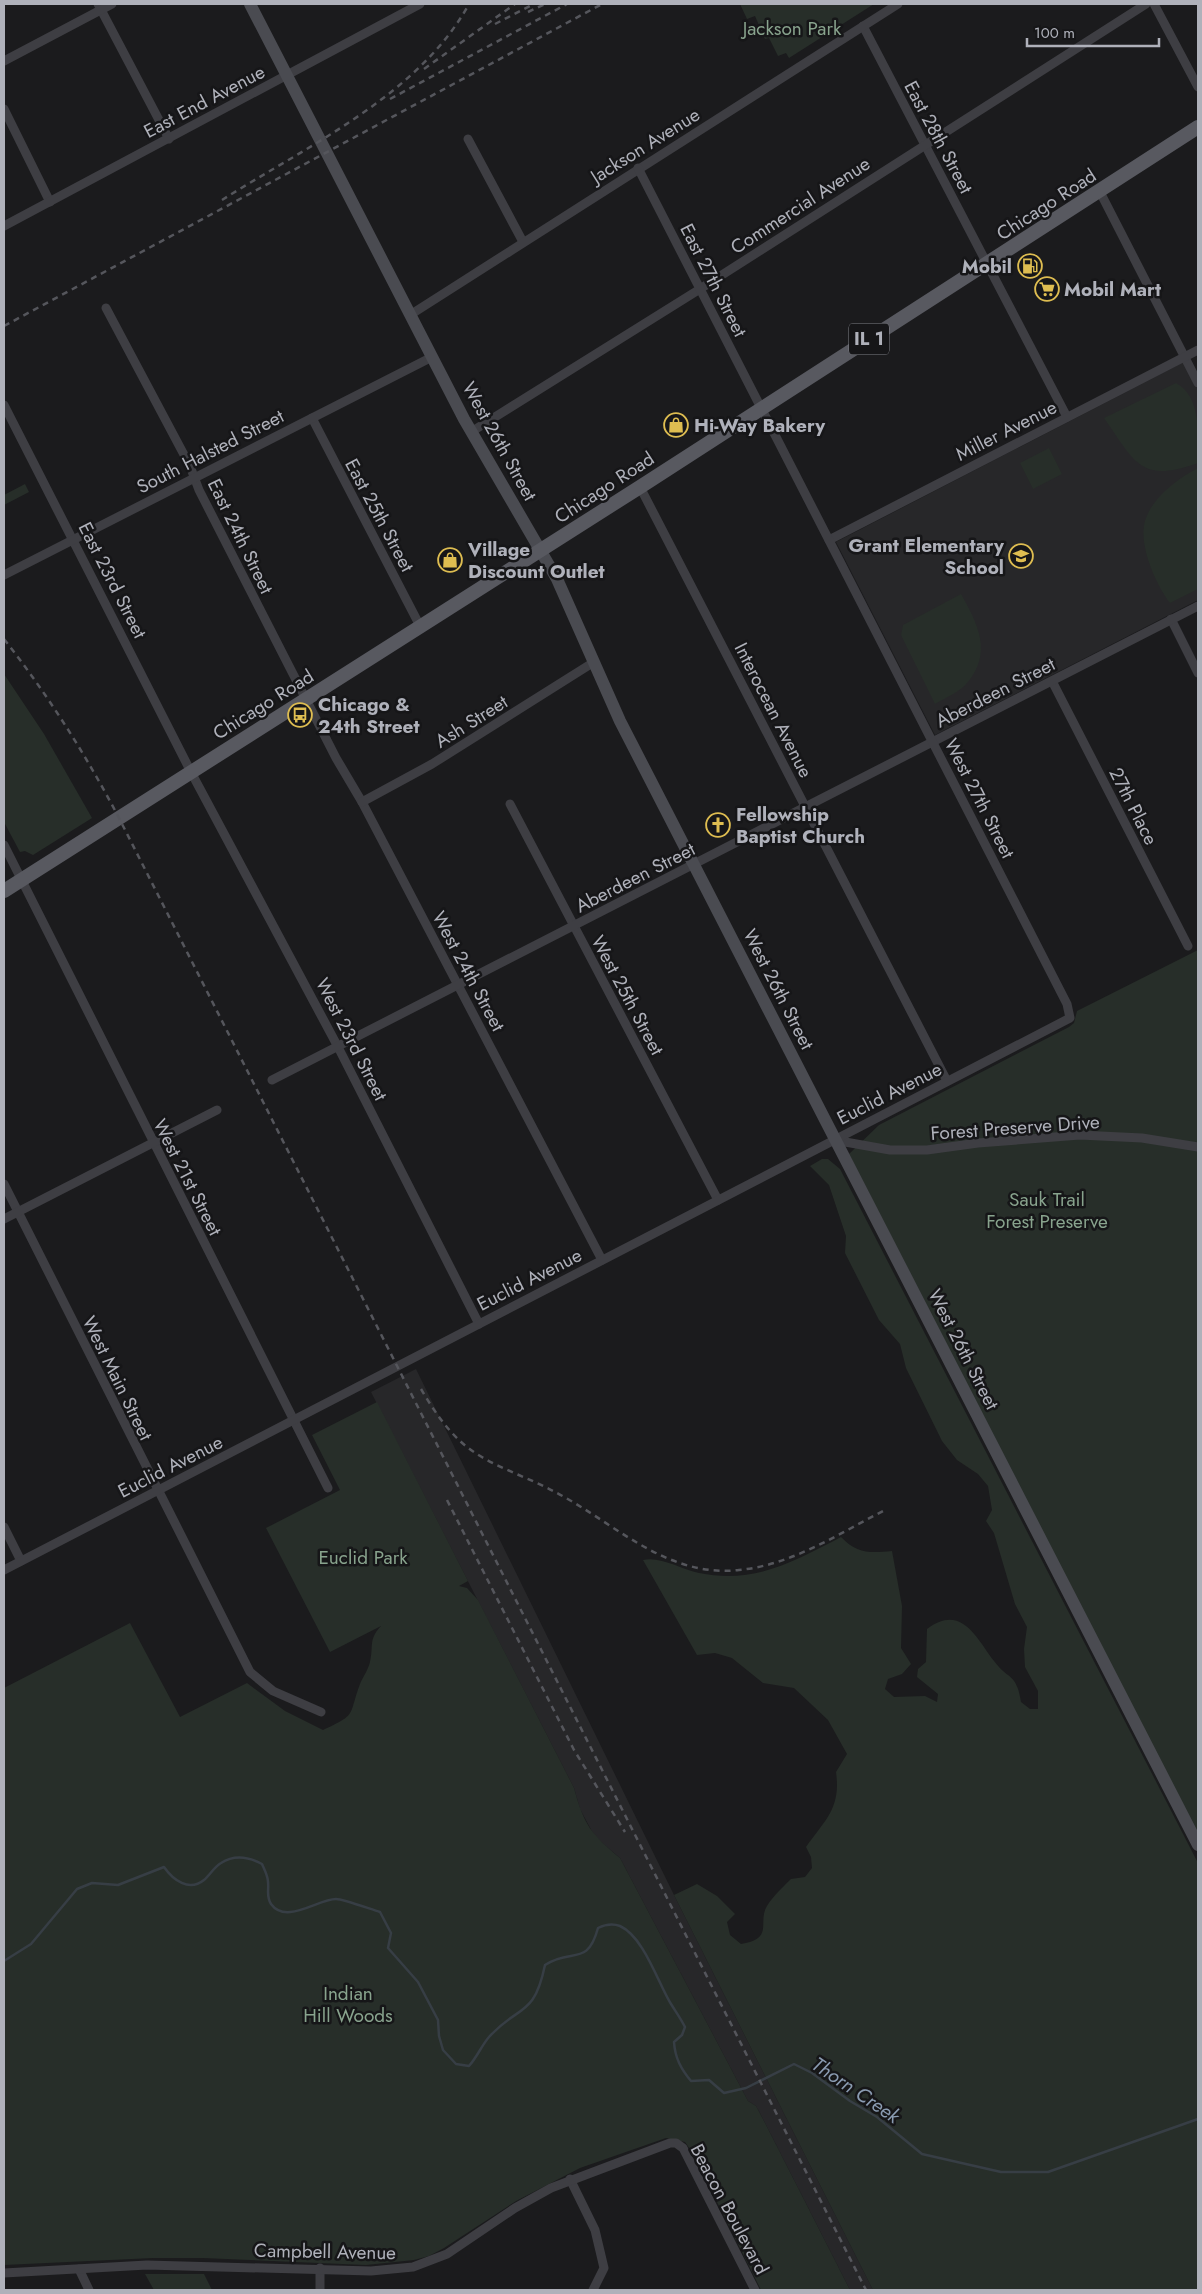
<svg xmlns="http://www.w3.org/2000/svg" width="1202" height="2294" font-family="Jost,sans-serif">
<rect width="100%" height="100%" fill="#1b1b1d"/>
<g fill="#272729">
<polygon points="1184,362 1198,390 1198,600 935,735 836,542"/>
<polygon points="416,1369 674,1895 873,2290 850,2290 765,2123 756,2106 748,2101 620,1858 595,1837 580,1809 574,1788 371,1392"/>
</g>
<g fill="#272e29">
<polygon points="740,4 874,4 789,58 786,53 778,56 769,38 765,39 755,16 747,19"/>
<path d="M1176,383C1202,397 1198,436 1198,463C1140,484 1135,462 1104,418Z"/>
<polygon points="1049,448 1062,474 1033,489 1020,463"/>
<path d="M1198,468V589L1170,603C1156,585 1138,545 1145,521C1151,499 1178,478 1198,468Z"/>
<polygon points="25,484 29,492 4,505 4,495"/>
<path d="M961,594C978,624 993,653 967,683C960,692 945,698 935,704L901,635L903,625Z"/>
<polygon points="4,674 44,734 92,818 33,855 25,851 20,852 4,822"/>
<polygon points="1198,950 1198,1835 849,1154 879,1125 1069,1027 1074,1023 1077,1011"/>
<path d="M822,1159H828L840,1169L1198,1863V2290H873L674,1895L697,1884L717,1896L735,1914L727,1922L730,1935L741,1944C775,1939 757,1922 767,1906C773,1896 783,1887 791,1879L805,1877L812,1868L811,1857L806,1847C826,1819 841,1808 836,1772L847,1754L828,1720L794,1688L763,1683L732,1658L715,1653L697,1655L643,1560C660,1556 681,1569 699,1573C755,1584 793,1562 841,1537C857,1554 870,1553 892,1551L902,1606L901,1648L911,1664L902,1674L888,1679L885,1689L894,1697L925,1696L937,1702L938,1694L917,1677L918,1669L926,1662L927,1629C961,1603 976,1637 994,1661C1009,1681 1016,1672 1021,1702L1030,1709H1038V1691L1025,1667L1024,1649L1027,1627L1015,1604L994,1533L986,1521L992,1510L988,1486L978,1474L957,1460L942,1441L906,1368L900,1344L879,1320L845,1253L846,1236L829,1185L810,1166Z"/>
<path d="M377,1402L468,1581L459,1586L467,1588L478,1600L574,1788C584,1825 591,1834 620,1858L748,2101L756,2106L765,2123L850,2290H761L692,2152L685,2142L666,2138L580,2168L516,2201L444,2248L429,2256L414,2260L366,2265L203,2258H153L4,2265V1688L130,1623L180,1717L247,1683L285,1711L323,1730C358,1714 348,1716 360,1684C363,1677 368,1670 370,1662C374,1645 368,1640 381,1626L330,1652L266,1528L340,1490L312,1435Z"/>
<polygon points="145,2274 204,2274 212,2290 154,2290"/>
</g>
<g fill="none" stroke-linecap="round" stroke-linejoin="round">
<path stroke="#373e45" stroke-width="2.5" d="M4,1961L31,1944L77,1889L92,1883L118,1885L164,1867C173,1880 189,1892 204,1880C210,1875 214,1867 221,1863C235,1854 249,1857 262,1864C264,1869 268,1876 268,1882C269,1891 266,1896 271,1904C286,1925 318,1899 336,1899C343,1899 370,1909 380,1912L391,1933L388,1948L418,1982L438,2020L439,2036L443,2050L456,2064L469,2066C477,2057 482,2045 489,2037C519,2004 534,2018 545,1965C572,1947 587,1968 598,1928C604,1925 612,1923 620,1926C644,1937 658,1983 671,2004C676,2012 681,2019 685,2027L682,2035L674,2042C675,2058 681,2069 691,2081L709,2080L724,2093L746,2088L794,2064L812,2073L850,2101L877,2117L922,2154L1001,2172H1048L1198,2119"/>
<g stroke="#3e3e43" stroke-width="9">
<polyline points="98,4 169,139"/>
<polyline points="1154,4 1198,87"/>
<polyline points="863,26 1067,417"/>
<polyline points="4,61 112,4"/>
<polyline points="4,109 50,202"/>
<polyline points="468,139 523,242"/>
<polyline points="1100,192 1198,383"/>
<polyline points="4,226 420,4"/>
<polyline points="106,308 190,466 199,490 336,758 362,802 602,1260"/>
<polyline points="410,315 898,4"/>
<polyline points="4,405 191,772 338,1047 479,1324"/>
<polyline points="312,418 420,626"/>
<polyline points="471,432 700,289 1146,4"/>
<polyline points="640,487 947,1081"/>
<polyline points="829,540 1198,350"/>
<polyline points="4,575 432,357"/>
<polyline points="1171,619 1198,673"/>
<polyline points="1052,681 1188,946"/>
<polyline points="362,802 432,764 594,662"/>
<polyline points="510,804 718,1200"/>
<polyline points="4,845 328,1488"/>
<polyline points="272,1080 1198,606"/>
<polyline points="834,1140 890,1150 927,1150 978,1143 1080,1135 1142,1138 1198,1147"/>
<polyline points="4,1184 250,1672 273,1691 321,1712"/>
<polyline points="4,1219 217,1110"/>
<polyline points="4,1527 21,1561"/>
<polyline points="4,1570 1070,1018 1067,1004 638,168"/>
<polyline points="570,2179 595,2230 604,2268 593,2290"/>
<polyline points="320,2268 320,2290"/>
<polyline points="79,2269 89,2290"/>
<polyline points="4,2273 147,2265 371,2271 413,2267 447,2254 515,2208 551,2188 670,2143 676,2143 683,2148 755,2290"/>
</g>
<polyline stroke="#4a4b51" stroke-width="12" points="250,4 464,419 557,579 620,721 1198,1845"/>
<polyline stroke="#585960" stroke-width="14" points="4,891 640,487 1198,127"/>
<g stroke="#55565c" stroke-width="2.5" stroke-dasharray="6 5" stroke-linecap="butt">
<polyline points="528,12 545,4"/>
<polyline points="495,24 534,4"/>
<polyline points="424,69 515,4"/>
<polyline points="390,99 567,4"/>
<path d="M222,200C307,146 419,95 469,4"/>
<polyline points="4,326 602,4"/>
<path d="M4,639C48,695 86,755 119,818L866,2290"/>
<path d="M421,1389C434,1411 449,1434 471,1450C496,1468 528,1477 555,1492C615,1523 666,1578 739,1570C792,1565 838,1534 885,1510"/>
<polyline points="447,1500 574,1750 625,1832"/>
</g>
</g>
<defs>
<g id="fuel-ring" transform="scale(1.25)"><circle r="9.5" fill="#161618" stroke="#debd51" stroke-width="1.5"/><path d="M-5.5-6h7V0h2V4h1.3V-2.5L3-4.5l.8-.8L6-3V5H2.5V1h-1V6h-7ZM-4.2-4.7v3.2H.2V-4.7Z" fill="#debd51"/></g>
<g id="supermarket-ring" transform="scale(1.25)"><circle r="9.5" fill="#161618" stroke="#debd51" stroke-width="1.5"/><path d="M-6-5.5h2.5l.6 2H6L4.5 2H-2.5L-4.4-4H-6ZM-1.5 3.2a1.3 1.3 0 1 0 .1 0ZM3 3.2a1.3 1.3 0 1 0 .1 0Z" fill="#debd51"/></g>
<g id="shop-ring" transform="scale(1.25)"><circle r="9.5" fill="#161618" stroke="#debd51" stroke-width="1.5"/><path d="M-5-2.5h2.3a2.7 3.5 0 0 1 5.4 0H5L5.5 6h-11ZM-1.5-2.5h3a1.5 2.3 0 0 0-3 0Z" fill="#debd51"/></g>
<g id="school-ring" transform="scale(1.25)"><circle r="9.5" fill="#161618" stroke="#debd51" stroke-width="1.5"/><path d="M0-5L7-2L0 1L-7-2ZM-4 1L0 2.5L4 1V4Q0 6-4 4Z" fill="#debd51"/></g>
<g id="bus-ring" transform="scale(1.25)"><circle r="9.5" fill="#161618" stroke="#debd51" stroke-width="1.5"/><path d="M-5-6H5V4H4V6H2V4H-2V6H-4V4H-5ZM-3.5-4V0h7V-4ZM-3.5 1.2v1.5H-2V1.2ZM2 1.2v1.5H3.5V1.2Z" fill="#debd51"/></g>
<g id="church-ring" transform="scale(1.25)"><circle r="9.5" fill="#161618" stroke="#debd51" stroke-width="1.5"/><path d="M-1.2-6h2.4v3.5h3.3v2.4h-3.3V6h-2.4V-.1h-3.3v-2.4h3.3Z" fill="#debd51"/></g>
</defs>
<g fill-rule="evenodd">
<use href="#fuel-ring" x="1030" y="266"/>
<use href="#supermarket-ring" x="1047" y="289"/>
<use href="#shop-ring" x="676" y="425"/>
<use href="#school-ring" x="1021" y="556"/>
<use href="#shop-ring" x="450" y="560"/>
<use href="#bus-ring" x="300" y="715"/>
<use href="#church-ring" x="718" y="825"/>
</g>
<g text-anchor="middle" stroke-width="5" stroke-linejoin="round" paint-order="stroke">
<rect fill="#161618" stroke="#818289" stroke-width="1" x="849" y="323.5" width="40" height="31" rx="4"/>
<g font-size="18" font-weight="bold" fill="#afb1ba">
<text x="869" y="345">IL 1</text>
</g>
<g font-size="19" fill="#88a38d" stroke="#161618">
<text x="792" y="35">Jackson Park</text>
<text x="1047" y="1206">Sauk Trail<tspan x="1047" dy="22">Forest Preserve</tspan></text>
<text x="363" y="1564">Euclid Park</text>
<text x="348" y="2000">Indian<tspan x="348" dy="22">Hill Woods</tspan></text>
</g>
<g font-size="19" fill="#afb1ba" stroke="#161618">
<text transform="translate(204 101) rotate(-28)" y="7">East End Avenue</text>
<text transform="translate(939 137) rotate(62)" y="7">East 28th Street</text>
<text transform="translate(645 145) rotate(-32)" y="7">Jackson Avenue</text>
<text transform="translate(1046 204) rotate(-33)" y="7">Chicago Road</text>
<text transform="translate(800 205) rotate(-33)" y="7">Commercial Avenue</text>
<text transform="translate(714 280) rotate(63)" y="7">East 27th Street</text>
<text transform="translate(1006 430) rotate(-27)" y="7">Miller Avenue</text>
<text transform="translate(500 441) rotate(61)" y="7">West 26th Street</text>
<text transform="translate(210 451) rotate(-27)" y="7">South Halsted Street</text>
<text transform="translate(604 487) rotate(-33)" y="7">Chicago Road</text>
<text transform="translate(380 515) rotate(62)" y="7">East 25th Street</text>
<text transform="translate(241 536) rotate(64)" y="7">East 24th Street</text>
<text transform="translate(113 580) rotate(63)" y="7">East 23rd Street</text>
<text transform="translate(995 692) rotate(-27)" y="7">Aberdeen Street</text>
<text transform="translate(263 704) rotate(-32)" y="7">Chicago Road</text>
<text transform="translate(774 710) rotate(63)" y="7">Interocean Avenue</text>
<text transform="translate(471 721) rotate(-32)" y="7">Ash Street</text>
<text transform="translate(980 798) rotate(63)" y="7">West 27th Street</text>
<text transform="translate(1134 806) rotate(63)" y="7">27th Place</text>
<text transform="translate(635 877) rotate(-27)" y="7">Aberdeen Street</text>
<text transform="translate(469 971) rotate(62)" y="7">West 24th Street</text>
<text transform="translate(779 989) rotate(63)" y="7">West 26th Street</text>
<text transform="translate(628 995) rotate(62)" y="7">West 25th Street</text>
<text transform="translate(352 1039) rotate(63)" y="7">West 23rd Street</text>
<text transform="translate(889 1093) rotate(-27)" y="7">Euclid Avenue</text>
<text transform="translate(1015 1127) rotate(-4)" y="7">Forest Preserve Drive</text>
<text transform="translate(188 1177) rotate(63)" y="7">West 21st Street</text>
<text transform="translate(529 1279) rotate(-27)" y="7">Euclid Avenue</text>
<text transform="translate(964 1349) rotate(63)" y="7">West 26th Street</text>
<text transform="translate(118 1378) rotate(64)" y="7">West Main Street</text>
<text transform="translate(170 1466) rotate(-27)" y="7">Euclid Avenue</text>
<text transform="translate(730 2209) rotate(62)" y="7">Beacon Boulevard</text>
<text transform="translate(325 2251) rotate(1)" y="7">Campbell Avenue</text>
</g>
<g font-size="19" font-weight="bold" fill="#afb1ba" stroke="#161618" text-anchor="start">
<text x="1012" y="273" text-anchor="end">Mobil</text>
<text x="1064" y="296">Mobil Mart</text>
<text x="694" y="432">Hi-Way Bakery</text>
<text x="1004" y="552" text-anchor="end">Grant Elementary<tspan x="1004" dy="22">School</tspan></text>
<text x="468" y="556">Village<tspan x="468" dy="22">Discount Outlet</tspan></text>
<text x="318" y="711">Chicago &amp;<tspan x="318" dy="22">24th Street</tspan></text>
<text x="736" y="821">Fellowship<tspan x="736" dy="22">Baptist Church</tspan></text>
</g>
<g font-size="20" font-style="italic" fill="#8a9bb1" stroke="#161618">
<text transform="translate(856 2090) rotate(34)" y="7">Thorn Creek</text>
</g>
</g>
<rect width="1202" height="2294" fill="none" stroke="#afb1ba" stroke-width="10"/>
<path d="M1027 38v8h132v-8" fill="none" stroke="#afb1ba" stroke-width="2.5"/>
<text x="1034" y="38" font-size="15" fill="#afb1ba" stroke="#161618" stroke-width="4" paint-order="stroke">100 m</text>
</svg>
